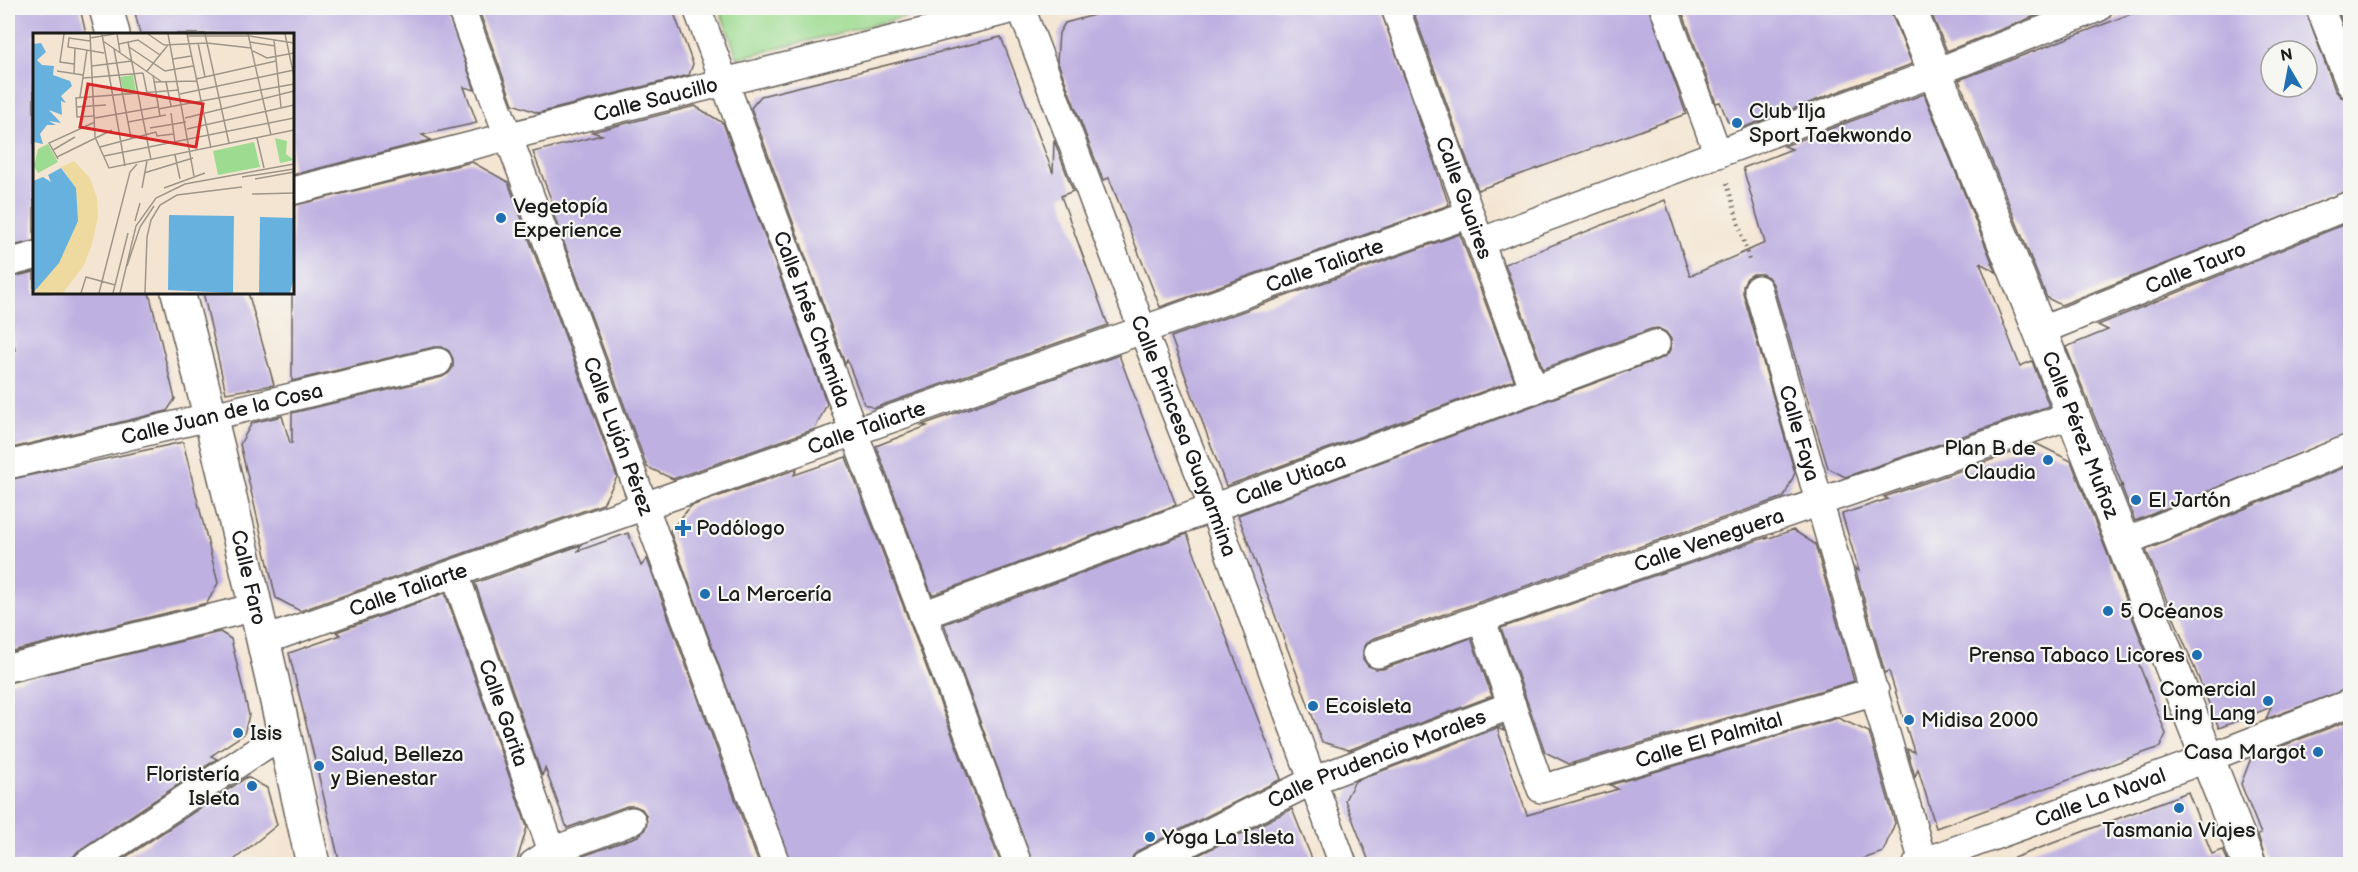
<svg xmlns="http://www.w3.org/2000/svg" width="2358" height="872" font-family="'Balsamiq Sans',sans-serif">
<rect width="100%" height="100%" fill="#f6f6f2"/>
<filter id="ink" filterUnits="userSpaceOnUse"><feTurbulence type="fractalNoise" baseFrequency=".0167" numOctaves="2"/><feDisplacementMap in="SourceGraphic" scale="12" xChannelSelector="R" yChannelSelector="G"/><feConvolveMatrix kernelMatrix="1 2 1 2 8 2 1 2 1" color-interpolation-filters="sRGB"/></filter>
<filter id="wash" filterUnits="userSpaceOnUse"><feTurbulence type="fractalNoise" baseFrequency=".008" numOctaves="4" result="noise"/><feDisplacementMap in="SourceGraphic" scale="24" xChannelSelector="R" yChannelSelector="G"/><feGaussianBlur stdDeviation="1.35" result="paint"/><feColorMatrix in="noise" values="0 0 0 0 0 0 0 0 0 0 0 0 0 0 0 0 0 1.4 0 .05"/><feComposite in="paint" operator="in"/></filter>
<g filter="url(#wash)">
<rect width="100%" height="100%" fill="#f4e5d2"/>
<polygon fill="#9ddb90" stroke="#5c7c56" stroke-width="1.5" points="719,8 941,8 738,58"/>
<g id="blocks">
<g fill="#beb0e1" fill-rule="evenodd">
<polygon points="8,8 80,8 86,34 34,34 34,241 8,247"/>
<polygon points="134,8 446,8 475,90 464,87 477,123 422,135 431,140 292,175 292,34 140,34"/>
<polygon points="478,8 509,8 510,13 535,8 672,8 693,64 689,75 538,113 513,104"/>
<polygon points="1120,8 1380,8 1449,205 1160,307 1109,178 1103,180 1057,60 1059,33 1065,23"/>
<polygon points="1412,8 1649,8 1686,114 1478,190"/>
<polygon points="1681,8 1891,8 1892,15 1912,64 1742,128 1728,122 1720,102 1716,103"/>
<polygon points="1929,8 2044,8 2045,12 1947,51"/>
<path d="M2146,8H2305L2335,90L2341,97L2350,99V190L2061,305L2047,298L1959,80ZM2271,51H2307V87H2271Z"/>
<polygon points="2337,8 2350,8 2350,42"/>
<polygon points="1001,37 1053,173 1054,140 1073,191 1061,196 1108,325 874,408 864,404 847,360 845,364 751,108 761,96"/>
<polygon points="1924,94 1996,272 1980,263 2020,366 2032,361 2049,406 1845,477 1828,468 1773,284 1768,277 1762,274 1753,274 1747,278 1743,285 1743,293 1795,473 1784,497 1372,639 1367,643 1363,650 1363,659 1368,666 1376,669 1383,669 1471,638 1492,696 1349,750 1322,742 1238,515 1662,358 1668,354 1671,347 1671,339 1666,332 1658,328 1651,329 1543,369 1505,264 1665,200 1690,276 1765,243 1743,168 1792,149 1784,146"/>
<polygon points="695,106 723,123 827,404 815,429 673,479 647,467 550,205 554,207 533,152 602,135 592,132"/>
<polygon points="472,162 508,182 617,477 603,504 300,611 276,598 240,444 252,423 282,416 290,443 292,443 292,413 442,377 449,373 453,367 453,359 449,351 442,347 434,347 292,381 292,206"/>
<polygon points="2350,222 2350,433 2135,521 2121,485 2123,487 2066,347 2108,330 2098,325"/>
<polygon points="1460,234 1514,380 1226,486 1171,337"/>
<polygon points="34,272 34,292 149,292 175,399 167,411 8,449 8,351 15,350 8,319 8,278"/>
<polygon points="203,292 248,292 274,385 226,393"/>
<polygon points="1119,355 1176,505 932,595 876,446 927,426 922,425"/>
<polygon points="183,442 218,583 207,603 8,652 8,480"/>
<polygon points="2037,444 2071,461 2145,650 2135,654 2166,734 2160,747 1936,828 1918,769 1915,777 1907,749 1914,752 1889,671 1885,673 1855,568 1859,571 1842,514 1888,499 1884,497"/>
<polygon points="846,457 909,621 1001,864 791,864 670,531 691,506 797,469 794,475"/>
<polygon points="2350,465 2350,688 2266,719 2271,707 2219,728 2146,550"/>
<polygon points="1793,530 1815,544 1854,681 1569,764 1545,752 1501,628 1767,537 1766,539"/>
<polygon points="628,533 641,566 647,559 759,864 581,864 578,858 638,836 644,831 647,824 646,815 642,809 635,806 627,806 567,828 545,768 542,776 475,583 581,545 578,551"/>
<polygon points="1187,534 1281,779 1139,850 1133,856 1130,864 1033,864 944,624"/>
<polygon points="445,593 527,827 516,864 340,864 289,653 341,635 336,632"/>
<polygon points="220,632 231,639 249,715 244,734 211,756 217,759 78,851 73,857 71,864 8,864 8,683"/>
<polygon points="1838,718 1869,732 1895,823 1883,852 1849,864 1370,864 1345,800 1355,781 1502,726 1504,731 1497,728 1527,815 1618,789 1610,785"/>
<polygon points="2350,720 2350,864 2267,864 2258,835 2261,834 2241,784 2251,758"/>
<polygon points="247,777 267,788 277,825 229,864 115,864"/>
<polygon points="2188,792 2212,854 2223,850 2229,864 2004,864 2003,862"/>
<polygon points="1292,809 1314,864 1180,864"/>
</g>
</g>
</g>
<g filter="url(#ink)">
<use href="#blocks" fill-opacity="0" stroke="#68625c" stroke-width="1.5"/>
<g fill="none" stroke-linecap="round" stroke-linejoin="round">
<g stroke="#68625c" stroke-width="30">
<g id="minor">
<path id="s1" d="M461,8L776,864"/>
<path id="s2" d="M697,8L862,454L1018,864"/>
<path id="s3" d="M1021,8L1143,331L1213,508L1343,864"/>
<path id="s4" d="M1395,8L1534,390"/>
<polyline points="1664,8 1718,154"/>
<polyline points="2320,8 2350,84"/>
<path id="s5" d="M292,191L1018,8"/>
<polyline points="1480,242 1934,73 2098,8"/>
<polyline points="8,263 34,256"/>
<path id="s6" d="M1758,289L1923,862"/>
<path id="s7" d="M2040,331L2350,205"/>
<path id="s8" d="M8,465L438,362"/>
<polyline points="2122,543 2350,448"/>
<path id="s9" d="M455,574L552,851"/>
<path id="s10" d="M923,615L1656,344"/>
<path id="s11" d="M1481,618L1541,789L1875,691"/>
<path id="s12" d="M263,641L1470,214"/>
<path id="s13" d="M1378,654L2072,415"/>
<polyline points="8,668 256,607"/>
<polyline points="87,864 284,733"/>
<polyline points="533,864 552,851 632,821"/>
<path id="s14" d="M1146,864L1312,781L1512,705"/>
<path id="s15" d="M1917,864L2206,759L2350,703"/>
</g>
</g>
<g stroke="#68625c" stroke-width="36">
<g id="tertiary">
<polyline points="106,8 113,34"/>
<path id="s16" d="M1909,8L2040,331L2249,864"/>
<path id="s17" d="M178,292C229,482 271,673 313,864"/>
</g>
</g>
<polyline stroke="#68625c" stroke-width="4" stroke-dasharray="1.5 4.5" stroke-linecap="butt" points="1727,183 1749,260"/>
<use href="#minor" stroke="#fff" stroke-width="27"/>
<use href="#tertiary" stroke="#fff" stroke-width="33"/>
</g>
</g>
<g fill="#1f6fb2" stroke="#f6f6f2" stroke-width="2">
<circle cx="1737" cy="123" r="6"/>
<circle cx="501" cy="218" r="6"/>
<circle cx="2048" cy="460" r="6"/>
<circle cx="2136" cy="500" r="6"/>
<path d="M680 519h6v6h6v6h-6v6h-6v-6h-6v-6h6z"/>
<circle cx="705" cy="594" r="6"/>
<circle cx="2108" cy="611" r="6"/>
<circle cx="2197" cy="655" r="6"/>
<circle cx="2268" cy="701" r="6"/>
<circle cx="1313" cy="706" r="6"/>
<circle cx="1909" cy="720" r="6"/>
<circle cx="238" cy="733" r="6"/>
<circle cx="2318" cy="752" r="6"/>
<circle cx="319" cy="766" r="6"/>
<circle cx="252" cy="786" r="6"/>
<circle cx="2179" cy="808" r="6"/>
<circle cx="1150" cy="837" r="6"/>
</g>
<g text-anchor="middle" stroke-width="4.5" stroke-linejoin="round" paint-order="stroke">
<g font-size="21" fill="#1c1c1c" stroke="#f6f6f2">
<text dy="7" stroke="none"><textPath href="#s5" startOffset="375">Calle Saucillo</textPath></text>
<text dy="7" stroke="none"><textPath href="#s4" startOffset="202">Calle Guaires</textPath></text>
<text dy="7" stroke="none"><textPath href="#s12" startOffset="1126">Calle Taliarte</textPath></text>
<text dy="7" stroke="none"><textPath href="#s7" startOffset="168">Calle Tauro</textPath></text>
<text dy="7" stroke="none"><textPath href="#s2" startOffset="332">Calle Inés Chemida</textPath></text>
<text dy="7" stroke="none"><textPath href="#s8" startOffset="220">Calle Juan de la Cosa</textPath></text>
<text dy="7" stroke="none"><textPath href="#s12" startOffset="640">Calle Taliarte</textPath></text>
<text dy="7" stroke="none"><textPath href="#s6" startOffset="150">Calle Faya</textPath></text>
<text dy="7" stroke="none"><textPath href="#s3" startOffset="458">Calle Princesa Guayarmina</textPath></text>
<text dy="7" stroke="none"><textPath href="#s16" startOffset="460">Calle Pérez Muñoz</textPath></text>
<text dy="7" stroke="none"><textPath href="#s1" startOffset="456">Calle Luján Pérez</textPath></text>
<text dy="7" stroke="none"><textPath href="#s10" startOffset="392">Calle Utiaca</textPath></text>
<text dy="7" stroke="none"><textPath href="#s13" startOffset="350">Calle Veneguera</textPath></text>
<text dy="7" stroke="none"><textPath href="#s17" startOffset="294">Calle Faro</textPath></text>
<text dy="7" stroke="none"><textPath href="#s12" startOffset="154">Calle Taliarte</textPath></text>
<text dy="7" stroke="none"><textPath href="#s9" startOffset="147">Calle Garita</textPath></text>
<text dy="7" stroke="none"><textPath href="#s11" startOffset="356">Calle El Palmital</textPath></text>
<text dy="7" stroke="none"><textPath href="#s14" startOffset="254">Calle Prudencio Morales</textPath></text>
<text dy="7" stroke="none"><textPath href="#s15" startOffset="195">Calle La Naval</textPath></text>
</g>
<g font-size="21" fill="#1c1c1c" stroke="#f6f6f2" text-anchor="start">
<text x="1749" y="118">Club Ilja<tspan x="1749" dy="24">Sport Taekwondo</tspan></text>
<text x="513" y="213">Vegetopía<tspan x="513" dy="24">Experience</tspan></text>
<text x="2036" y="455" text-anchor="end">Plan B de<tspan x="2036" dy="24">Claudia</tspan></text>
<text x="2148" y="507">El Jartón</text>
<text x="696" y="535">Podólogo</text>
<text x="717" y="601">La Mercería</text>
<text x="2120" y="618">5 Océanos</text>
<text x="2185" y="662" text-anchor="end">Prensa Tabaco Licores</text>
<text x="2256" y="696" text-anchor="end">Comercial<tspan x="2256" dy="24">Ling Lang</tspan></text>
<text x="1325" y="713">Ecoisleta</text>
<text x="1921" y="727">Midisa 2000</text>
<text x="250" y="740">Isis</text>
<text x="2306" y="759" text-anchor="end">Casa Margot</text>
<text x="331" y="761">Salud, Belleza<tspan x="331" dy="24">y Bienestar</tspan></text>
<text x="240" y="781" text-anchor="end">Floristería<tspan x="240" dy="24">Isleta</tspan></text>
<text x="2179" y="837" text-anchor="middle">Tasmania Viajes</text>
<text x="1162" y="844">Yoga La Isleta</text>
</g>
</g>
<g transform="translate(33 33)">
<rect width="261" height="261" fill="#f4e5d2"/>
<path d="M100,42L103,59L91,60L87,44ZM242,105L254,108L253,121L261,127L247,130ZM221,109L227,134L185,142L180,118ZM15,111L25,129L5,140L1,133L5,116Z" fill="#9ddb90"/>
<path d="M41,128L57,145L64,165L65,185L58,214L51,232L30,260H2L43,155L28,134Z" fill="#eeda9e"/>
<path d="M8,10L13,19L4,27L9,32L21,33L20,42L37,48L39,53L28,63L33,70L28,68L29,82L16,77L28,90L16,88L23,92H14L7,101L10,111L0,109V11ZM28,135L43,155L45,188L26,230L0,260V148L10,144L18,149L15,142ZM136,182L201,183L200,260L135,257ZM227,184L261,185V245L257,260H226Z" fill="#67b1df"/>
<path fill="none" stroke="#9e9589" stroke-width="1.5" d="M31,1L27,29L41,31M57,1L62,104L76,135L261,97M69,1L92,133M84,1L87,19M115,1L131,12L174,10L218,15M135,1L161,143M154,1L178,115M172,1L196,110M215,1L238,102M252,1L261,43M154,3H217L261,10M57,5L81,1M241,7L248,74M57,8L36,5L35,14L71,20M70,8L129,49M95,9L118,127M217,9L242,13M165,10L172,44M86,11L105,7L127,22M96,14L132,38L160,33M81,16L98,105M220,18L234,25L261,20M140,26L158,23M59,33L99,28M24,38L50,42M114,38L135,12M110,40L114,60M41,41L42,15M120,42L127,83M50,45L110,40M163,46L243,28M121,49L164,48M133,49L138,73M147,61L261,37M47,64L54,17M43,74L73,72M125,76L261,51M138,80L142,110M62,83L44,84L43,65L146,57M62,85L125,74M152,85L261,58M95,89L133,82M117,95L153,89M154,96L261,72M123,99L124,103L141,101M224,105L231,135M67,114L123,99M20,117L42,104M142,122L147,146M71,123L261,85M24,124L79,97M25,126L16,110L62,89M111,140L160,125M209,144L261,136M222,146L261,139M109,155L114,128M131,155L172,140M219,161L261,160M102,188L107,170M94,233L107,194L121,173M48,260L53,244L82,252M66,260L97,139L104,131M80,260L95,200M87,260L103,193L123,165L152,151L261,131M112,260L114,204L118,187L127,172L144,162L209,154"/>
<path fill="#d62828" fill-opacity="0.15" stroke="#d62828" stroke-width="3" d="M55,51L170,71L163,114L47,94Z"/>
<rect width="261" height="261" fill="none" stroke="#1c1c1c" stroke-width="3"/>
</g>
<rect width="2358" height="872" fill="none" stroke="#f6f6f2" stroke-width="30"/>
<g transform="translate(2289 69) rotate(350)"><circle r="28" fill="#f6f6f2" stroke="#9f9f9c" stroke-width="1.5"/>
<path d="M0-4.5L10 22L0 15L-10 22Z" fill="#1f6fb2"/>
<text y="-9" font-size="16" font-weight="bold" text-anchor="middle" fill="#1c1c1c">N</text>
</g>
</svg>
